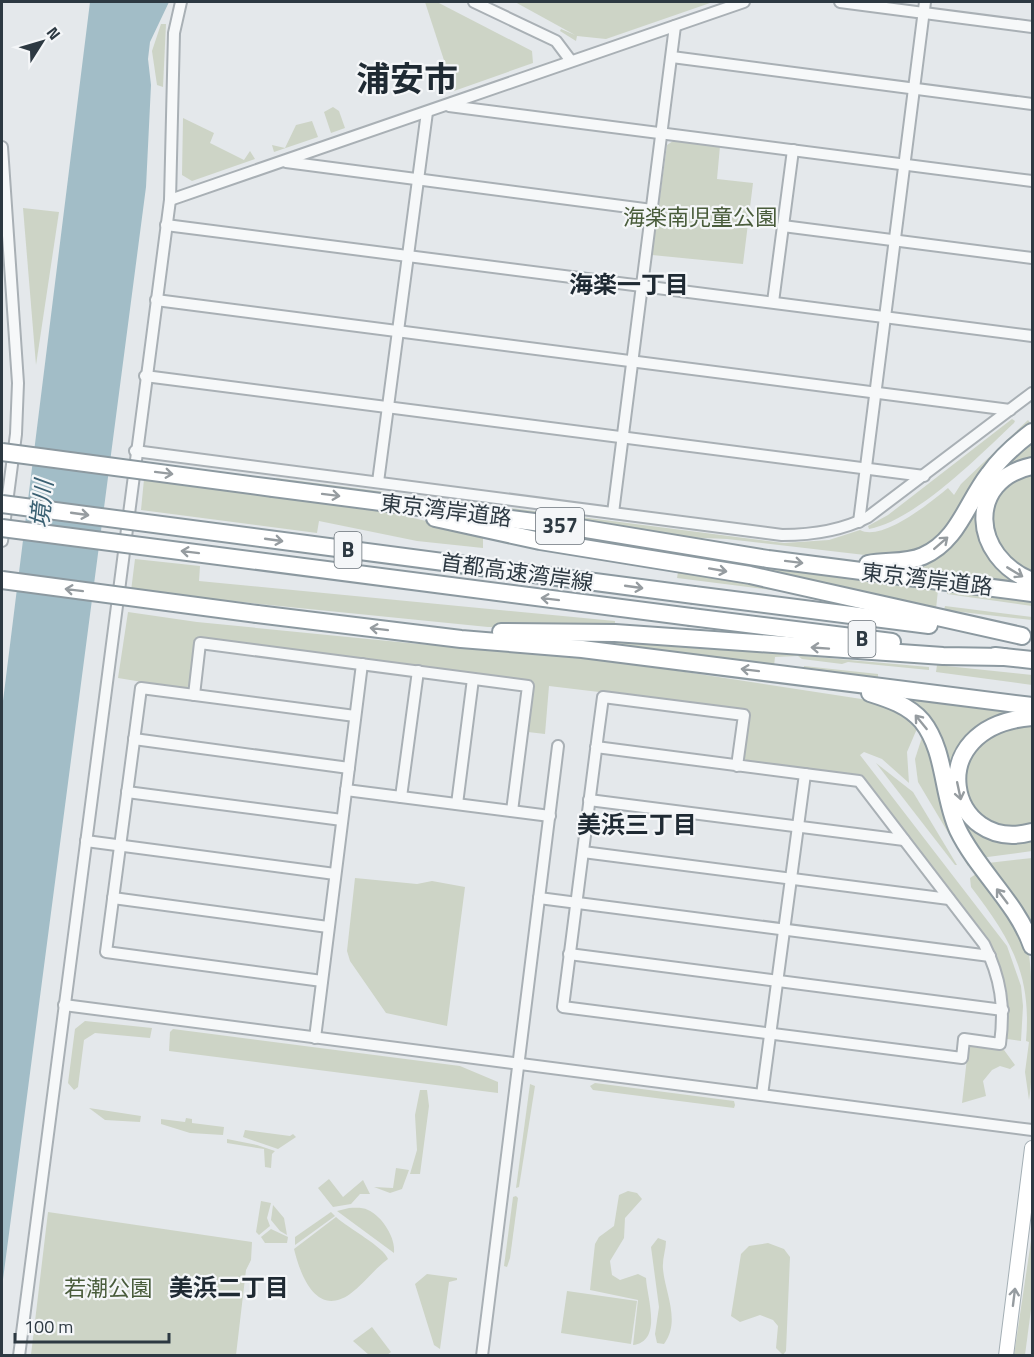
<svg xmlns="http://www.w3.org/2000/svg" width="1034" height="1357" font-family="'Titillium Web','Noto Sans JP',sans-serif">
<rect width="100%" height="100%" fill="#e4e8eb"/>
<g fill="#cdd4c6">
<polygon points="425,2 437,2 532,51 533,63 454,91"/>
<polygon points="515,2 713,2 606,39 577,36 576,41 560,31 561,29 575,35"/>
<polygon points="161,24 166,24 163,87 157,85 152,51"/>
<polygon points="333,107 339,111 345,128 331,133 324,112"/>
<polygon points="183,118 214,133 210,143 244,160 250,151 255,159 192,181 182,175"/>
<polygon points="312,121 318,137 274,152 272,145 285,148 296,125"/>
<polygon points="673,141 720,146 717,179 753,183 743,264 652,255 667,145"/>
<polygon points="23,208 59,212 36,365"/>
<path d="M1012,419L1015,421L1014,423C979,456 916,520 869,529L868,526L888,515Z"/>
<path d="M1028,420L1032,425L947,531L917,552L882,557L727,539L681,537L276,481V478L784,543L829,540L860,530C882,542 931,502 948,488L954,495L961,484Z"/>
<polygon points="1032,438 1032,459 1024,461 979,520 1029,586 939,573 911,565"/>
<path d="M1032,470V574C1021,569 1006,560 999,549C985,526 992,491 1015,477C1020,474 1027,472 1032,470Z"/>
<polygon points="144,479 352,504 483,534 483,548 417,541 319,521 317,533 141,510"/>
<polygon points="135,559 200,566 199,581 615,621 615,629 488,627 131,591"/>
<polygon points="708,561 938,590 936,609"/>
<polygon points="678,572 780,588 779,591 677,578"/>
<polygon points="947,589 1032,599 1032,606 947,594"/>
<polygon points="945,606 1032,617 1032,620 944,610"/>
<polygon points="128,612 197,622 419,644 581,656 881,702 919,724 907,752 909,783 882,759 864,752 860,755 1007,946 1021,986 1023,1006 1021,1041 1007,1039 1007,995 993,951 862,778 746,762 742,759 749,710 549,686 545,734 528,732 534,687 532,684 195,645 190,685 185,689 118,678"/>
<polygon points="545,639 614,639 929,667 929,670 848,662 842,664 802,659 798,656 775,657 774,666"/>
<polygon points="937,665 1032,675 1032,685 936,672"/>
<polygon points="804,666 878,674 878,680 803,671"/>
<path d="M897,693L988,706L1005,712C999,718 985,721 977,728C942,754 957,782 966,817L1032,838V851L980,858L968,838L947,777Z"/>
<polygon points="1032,720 1032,825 1003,828 979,815 965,793 965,763 988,732"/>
<polygon points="924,731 970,861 968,866 918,782 915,759"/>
<polygon points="876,763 913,792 957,865 955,865"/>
<polygon points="1032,858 1032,936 988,863"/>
<path d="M979,872C994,895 1015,920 1027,945C1034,967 1034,1076 1029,1100L1025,1072L1029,1042L1026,1041C1032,974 1010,938 971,887L970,878Z"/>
<polygon points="355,878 417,884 432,881 465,887 447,1026 386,1013 350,961 347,951"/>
<polygon points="85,1021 152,1028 150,1038 95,1033 84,1040 78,1087 74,1090 68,1083 75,1029"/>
<polygon points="173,1029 460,1066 498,1082 498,1093 169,1051 170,1032"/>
<polygon points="972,1045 1004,1050 1015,1065 1010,1069 1000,1066 992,1070 983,1081 986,1096 962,1103 968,1049"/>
<polygon points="595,1083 734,1101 735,1105 734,1108 593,1090 590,1086"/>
<polygon points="530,1084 535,1086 519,1187 516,1188"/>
<polygon points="420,1090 427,1090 429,1106 420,1174 410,1174 417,1150 415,1115"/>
<polygon points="89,1108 141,1116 140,1122 105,1120"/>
<polygon points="186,1118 192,1119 192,1123 224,1127 223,1135 190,1133 161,1124 161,1119 185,1122"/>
<polygon points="245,1130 290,1136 293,1134 296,1137 278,1149 243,1137"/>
<polygon points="227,1139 257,1145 275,1151 272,1154 271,1168 265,1167 264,1149 227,1143"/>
<polygon points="396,1168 409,1170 402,1189 390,1193 374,1187 393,1188"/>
<polygon points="329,1179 343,1197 363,1180 370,1194 360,1194 351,1204 333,1207 318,1188"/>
<path d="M628,1191L637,1193L642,1199L625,1218L624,1238L610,1261L612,1275L620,1280L638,1274L646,1278C647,1298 663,1341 633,1345L638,1300L590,1290L595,1244L599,1237L614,1226L619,1195Z"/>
<polygon points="516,1196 518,1198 510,1258 507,1267 504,1266 513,1197"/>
<polygon points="261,1201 271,1203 267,1218 270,1226 259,1235 256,1232"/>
<polygon points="273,1205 284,1218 287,1235 280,1231 271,1220"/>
<path d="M349,1208C355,1208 362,1207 368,1210C382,1216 396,1238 394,1253L337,1211Z"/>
<polygon points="48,1212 252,1242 251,1260 246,1270 236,1355 31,1355"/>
<polygon points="331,1212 335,1216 295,1245 295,1237"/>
<path d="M336,1217C348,1228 384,1247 388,1259C374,1269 364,1284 350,1294C316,1318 300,1274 294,1249Z"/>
<polygon points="271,1229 288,1237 287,1243 265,1243 261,1237"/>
<polygon points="1032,1234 1032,1302 1025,1355 1014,1355"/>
<path d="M658,1238L666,1241C666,1250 662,1259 663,1269C665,1293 681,1321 664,1344L657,1343L655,1334L659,1307L651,1247Z"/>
<polygon points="768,1243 784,1249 790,1257 786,1351 783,1355 776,1348 778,1326 773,1320 760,1315 740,1322 731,1316 741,1254 749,1246"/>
<polygon points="427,1274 457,1278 457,1280 449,1282 440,1349 434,1345 415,1284"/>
<polygon points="567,1291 637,1301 631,1344 561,1333"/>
<polygon points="372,1327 391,1352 387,1355 369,1355 353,1341"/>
</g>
<polygon fill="#a2bdc7" points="90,2 169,2 150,42 148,59 151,85 146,187 2,1287 2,709"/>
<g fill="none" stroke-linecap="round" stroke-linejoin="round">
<g stroke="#a9b0b5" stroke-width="14">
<g id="minor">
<polyline points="474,2 556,41 571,61"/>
<polyline points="840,2 1032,27"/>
<polyline points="672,57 1032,104"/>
<polyline points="449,106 1032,181"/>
<polyline points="2,147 18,383 16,434 2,541"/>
<polyline points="286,162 652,210"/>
<polyline points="170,200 744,2"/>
<polyline points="166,225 1032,336"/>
<polyline points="783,226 1032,258"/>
<polyline points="156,300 1010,410"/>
<polyline points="773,302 793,150"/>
<polyline points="145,376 924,476"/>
<path d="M135,451L782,535C813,535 841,531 868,517L1032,393"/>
<polyline points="378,482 427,112"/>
<polyline points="613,513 675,26"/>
<polyline points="859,522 925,2"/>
<polyline points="194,695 200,643 528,686 512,811"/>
<polyline points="134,739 349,768"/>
<path d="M596,747C684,759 772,770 859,781L984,944C1001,978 1005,1007 1000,1044L964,1039L962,1058L563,1007C576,903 589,800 603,697L744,715L737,766"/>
<polyline points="346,790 550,816"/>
<polyline points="127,792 342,820"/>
<polyline points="401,797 418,671"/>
<polyline points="589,800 904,840"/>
<polyline points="457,804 473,679"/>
<polyline points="86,841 335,874"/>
<polyline points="583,852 949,899"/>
<polyline points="113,898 328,927"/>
<polyline points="539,898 990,956"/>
<polyline points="569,954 1003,1010"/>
<polyline points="322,981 106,952 141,688 355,716"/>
<polyline points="64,1005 1032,1130"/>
<polyline points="315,1038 362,664"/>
<polyline points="762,1095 805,774"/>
<polyline points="19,1356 170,200 174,33 181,2"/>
<polyline points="482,1356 558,746"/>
</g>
</g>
<g stroke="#a4afb5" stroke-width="16">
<polyline id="major" points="1006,1356 1032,1148"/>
</g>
<g stroke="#8c99a0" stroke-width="20">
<g id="highway">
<path d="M1032,466C966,480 971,557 1032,581"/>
<polyline points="273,488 580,528 768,559 1032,593"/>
<polyline points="435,518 540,541 750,575 1022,636"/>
<path d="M868,564C886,560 905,564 923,556C958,541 967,502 989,474C1001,457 1016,444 1032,432"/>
<polyline points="694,595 929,625"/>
<polyline points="257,614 461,639 582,649 1032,706"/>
<polyline points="691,617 892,642"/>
<polyline points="501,632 615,633 943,656 1004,657"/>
<polyline points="995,656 1032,660"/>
<path d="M870,693C889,699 908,705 922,721C946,751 942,795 958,830C978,871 1017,903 1032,946"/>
<path d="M1032,717C918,726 948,855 1032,832"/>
</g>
</g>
<use href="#minor" stroke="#f6f8f9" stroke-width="10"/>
<use href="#major" stroke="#fff" stroke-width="14"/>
<use href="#highway" stroke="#fff" stroke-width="16"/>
<g stroke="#8c99a0" stroke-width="20" stroke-linecap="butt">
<g id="highway-bridge">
<polyline points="2,452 273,488"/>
<polyline points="2,504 694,595"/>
<polyline points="2,528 691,617"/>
<polyline points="2,580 257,614"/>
</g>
</g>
<use href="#highway-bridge" stroke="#fff" stroke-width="16"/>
</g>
<defs><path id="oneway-shaft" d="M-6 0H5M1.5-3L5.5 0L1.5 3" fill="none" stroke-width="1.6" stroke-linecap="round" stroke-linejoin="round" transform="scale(1.5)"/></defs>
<g stroke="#969ca0">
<use href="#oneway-shaft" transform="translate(164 473) rotate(7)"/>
<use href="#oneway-shaft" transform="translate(331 495) rotate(7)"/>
<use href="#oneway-shaft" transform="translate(80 514) rotate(8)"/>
<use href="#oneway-shaft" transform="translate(274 540) rotate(8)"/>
<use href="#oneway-shaft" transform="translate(941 543) rotate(-41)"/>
<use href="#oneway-shaft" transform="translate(190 552) rotate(-173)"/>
<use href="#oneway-shaft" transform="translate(794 562) rotate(7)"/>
<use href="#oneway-shaft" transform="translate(718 570) rotate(10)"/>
<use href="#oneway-shaft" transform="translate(1015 572) rotate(31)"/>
<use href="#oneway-shaft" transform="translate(634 587) rotate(8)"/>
<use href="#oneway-shaft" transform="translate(74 590) rotate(-173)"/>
<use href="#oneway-shaft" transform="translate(550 599) rotate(-173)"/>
<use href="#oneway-shaft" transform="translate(379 629) rotate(-173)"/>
<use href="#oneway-shaft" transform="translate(820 648) rotate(-176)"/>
<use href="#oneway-shaft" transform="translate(750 670) rotate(-173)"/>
<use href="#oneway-shaft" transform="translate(921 722) rotate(-129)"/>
<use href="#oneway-shaft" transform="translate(959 791) rotate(78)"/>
<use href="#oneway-shaft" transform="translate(1002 896) rotate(-127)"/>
<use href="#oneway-shaft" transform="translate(1014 1297) rotate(-83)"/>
</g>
<g text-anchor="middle" stroke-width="4.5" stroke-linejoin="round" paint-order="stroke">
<g fill="#f4f6f8" stroke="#697279" stroke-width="1.5">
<rect x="536" y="508" width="48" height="36" rx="4.5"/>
<rect x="334.5" y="532" width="27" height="36" rx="4.5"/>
<rect x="848.5" y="621" width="27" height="36" rx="4.5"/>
</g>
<g font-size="21" font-weight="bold" fill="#2d3942">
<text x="560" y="533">357</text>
<text x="348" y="557">B</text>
<text x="862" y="646">B</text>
</g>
<g font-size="22" fill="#495c3b" stroke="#f4f6f8">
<text x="700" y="225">海楽南児童公園</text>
<text x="108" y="1296">若潮公園</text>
</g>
<g font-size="22" fill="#2d3942" stroke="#f4f6f8">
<text transform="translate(446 510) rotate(7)" y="8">東京湾岸道路</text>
<text transform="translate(517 572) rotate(8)" y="8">首都高速湾岸線</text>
<text transform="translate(927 579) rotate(7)" y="8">東京湾岸道路</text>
</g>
<g font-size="24" font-weight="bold" fill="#1f2a33" stroke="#f4f6f8">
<text x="629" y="293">海楽一丁目</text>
<text x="637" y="833">美浜三丁目</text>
<text x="229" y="1296">美浜二丁目</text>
</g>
<g font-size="24" font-style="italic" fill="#3a6072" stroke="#f4f6f8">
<text transform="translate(42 504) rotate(-84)" y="8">境川</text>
</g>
<g font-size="34" font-weight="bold" fill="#1f2a33" stroke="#f4f6f8">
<text x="407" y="91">浦安市</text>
</g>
</g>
<rect width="1034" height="1357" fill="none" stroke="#2d3942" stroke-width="6"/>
<g transform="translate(42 42) rotate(53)" stroke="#f4f6f8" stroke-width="4.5" paint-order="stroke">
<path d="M0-4.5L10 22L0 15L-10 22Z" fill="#2d3942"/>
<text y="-9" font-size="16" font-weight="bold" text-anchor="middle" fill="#2d3942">N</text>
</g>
<path d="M15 1333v9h154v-9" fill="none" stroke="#2d3942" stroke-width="3"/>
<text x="24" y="1333" font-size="18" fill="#2d3942" stroke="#f4f6f8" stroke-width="4.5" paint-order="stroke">100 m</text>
</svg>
